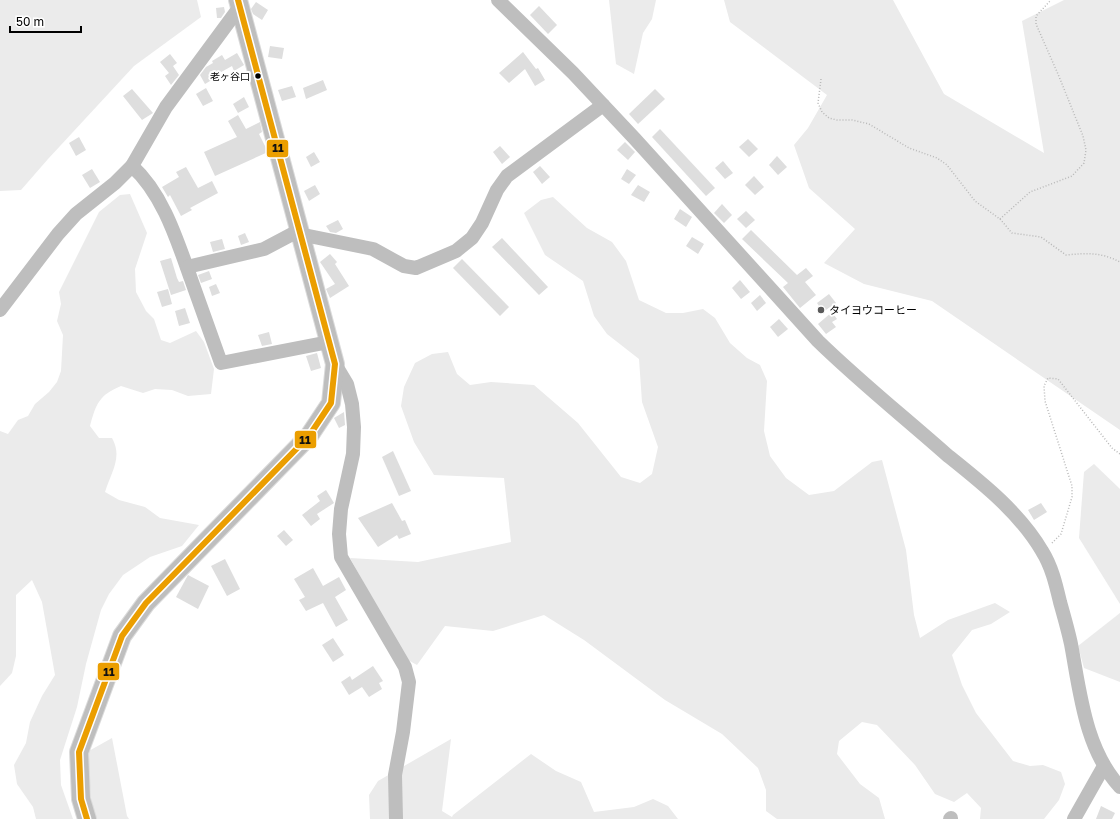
<svg xmlns="http://www.w3.org/2000/svg" width="1120" height="819" font-family="'Golos Text','Noto Sans JP',sans-serif">
<rect width="100%" height="100%" fill="#fff"/>
<g fill="#ebebeb">
<polygon points="0,0 197,0 201,17 134,66 48,159 21,190 0,191"/>
<polygon points="609,0 656,0 652,19 643,33 634,74 616,64"/>
<polygon points="724,0 893,0 944,94 1044,153 1022,21 1064,0 1120,0 1120,430 932,301 864,284 824,263 855,229 809,188 794,145 808,128 827,95 730,22"/>
<path d="M130,194L147,233L135,269L136,292L146,311L154,319L161,340L170,343L196,331L204,342L214,369L211,394L188,396L172,390L155,389L143,393L121,386C99,395 96,404 90,426L99,438H112C123,457 111,473 105,492L119,500L145,507L160,518L199,525L182,546L150,557L123,575L109,594L101,610L86,664L77,707L60,760L61,785L73,819H36L33,807L17,784L14,765L26,743L30,722L42,696L55,675L42,602L32,580L16,595V656L12,673L0,686V431L8,434L18,420L28,416L35,404L49,392L57,382L61,371L63,335L57,321L61,304L59,292L99,212L120,195Z"/>
<polygon points="553,197 587,228 612,242 626,261 639,300 666,313 683,313 703,309 715,318 730,343 747,358 760,365 767,381 764,431 770,456 786,478 809,495 834,491 872,462 882,460 906,550 914,615 920,638 948,620 995,603 1010,612 991,624 972,630 952,655 962,685 976,713 1013,761 1030,766 1043,765 1061,772 1065,784 1059,800 1044,819 980,819 981,808 967,793 954,802 935,794 915,765 877,725 862,722 839,741 837,754 860,784 879,798 885,819 777,819 766,811 766,790 758,768 722,734 665,700 584,640 544,615 493,631 445,626 417,665 406,659 350,558 418,562 511,542 504,478 434,475 414,442 401,406 404,387 415,363 432,354 448,352 457,374 470,385 491,382 534,385 578,423 621,477 640,483 652,474 658,447 642,402 639,359 607,334 594,316 583,281 545,255 524,213 541,200"/>
<polygon points="1094,464 1120,489 1120,604 1079,538 1084,472"/>
<polygon points="1120,613 1120,682 1084,668 1078,646"/>
<polygon points="112,738 127,816 129,819 93,819 87,752"/>
<polygon points="451,739 442,811 452,817 453,815 531,754 556,771 581,782 594,812 634,807 653,799 668,806 678,819 370,819 369,795 378,781"/>
</g>
<g fill="#dedede">
<polygon points="256,2 268,10 262,20 253,14 251,9"/>
<polygon points="539,6 557,25 548,34 530,15"/>
<polygon points="224,7 225,12 221,18 217,18 216,8"/>
<polygon points="270,46 284,48 282,59 268,57"/>
<polygon points="523,52 536,69 538,68 545,80 535,86 525,69 509,83 499,73"/>
<polygon points="237,53 244,65 234,71 232,66 214,76 215,78 205,84 200,75 206,67 213,63 212,61 222,55 225,60"/>
<polygon points="170,54 177,63 173,66 179,75 171,85 165,76 169,73 160,62"/>
<polygon points="323,80 327,90 306,99 303,88"/>
<polygon points="292,86 296,97 282,101 278,90"/>
<polygon points="206,88 213,101 203,106 196,94"/>
<polygon points="132,89 153,113 142,120 123,96"/>
<polygon points="655,89 665,99 638,124 629,114"/>
<polygon points="244,97 249,107 238,113 233,104"/>
<polygon points="238,115 246,129 260,122 262,132 259,134 268,152 215,176 204,152 237,137 228,121"/>
<polygon points="660,129 715,188 706,196 652,137"/>
<polygon points="79,137 86,150 76,156 69,143"/>
<polygon points="748,139 758,149 749,157 739,147"/>
<polygon points="625,142 635,152 628,160 617,150"/>
<polygon points="500,146 510,157 502,164 493,152"/>
<polygon points="314,152 320,162 311,167 306,157"/>
<polygon points="777,156 787,167 778,175 769,165"/>
<polygon points="723,161 733,173 725,179 715,168"/>
<polygon points="540,166 550,177 542,184 533,172"/>
<polygon points="186,167 198,188 212,181 218,193 190,208 192,210 181,216 170,195 168,197 162,187 179,177 176,172"/>
<polygon points="92,169 100,182 90,188 82,175"/>
<polygon points="627,169 636,175 629,184 621,179"/>
<polygon points="754,176 764,187 755,195 745,185"/>
<polygon points="315,185 320,194 309,201 304,191"/>
<polygon points="638,185 650,192 644,202 631,195"/>
<polygon points="722,204 732,215 724,223 714,213"/>
<polygon points="680,209 692,217 686,227 674,219"/>
<polygon points="746,211 755,220 746,228 737,219"/>
<polygon points="338,220 343,229 336,233 330,232 326,226"/>
<polygon points="751,230 797,275 806,268 813,276 805,282 816,295 800,308 783,287 788,283 742,239"/>
<polygon points="245,233 249,242 241,245 238,236"/>
<polygon points="692,237 704,244 698,254 686,246"/>
<polygon points="502,238 548,287 539,295 492,247"/>
<polygon points="222,239 225,249 213,252 210,242"/>
<polygon points="330,254 337,262 335,264 349,286 330,298 326,289 335,284 320,262"/>
<polygon points="171,258 177,278 179,282 183,281 186,290 171,295 160,261"/>
<polygon points="462,259 509,307 500,316 453,268"/>
<polygon points="209,271 212,279 201,283 198,275"/>
<polygon points="740,280 750,292 741,299 732,288"/>
<polygon points="216,284 220,293 212,296 209,287"/>
<polygon points="168,289 172,304 162,307 157,292"/>
<polygon points="829,294 836,303 823,312 817,303"/>
<polygon points="760,295 766,303 757,311 751,303"/>
<polygon points="185,308 190,323 179,326 175,311"/>
<polygon points="832,312 837,319 832,322 836,327 826,334 818,324"/>
<polygon points="779,319 788,329 778,337 770,327"/>
<polygon points="269,332 272,344 262,346 258,335"/>
<polygon points="317,353 321,368 311,371 306,356"/>
<polygon points="344,412 345,425 339,428 334,418"/>
<polygon points="393,451 411,491 399,496 382,457"/>
<polygon points="326,490 334,503 317,514 320,519 311,526 302,515 320,501 317,496"/>
<polygon points="392,503 402,521 405,520 411,534 399,539 397,535 378,547 358,518"/>
<polygon points="1041,503 1047,512 1034,520 1028,510"/>
<polygon points="284,530 293,540 286,546 277,536"/>
<polygon points="225,559 240,589 227,596 211,566"/>
<polygon points="313,568 323,586 339,577 346,590 335,597 348,620 336,627 323,603 306,611 299,600 305,597 294,579"/>
<polygon points="188,575 209,586 198,609 176,597"/>
<polygon points="333,638 344,655 333,662 322,645"/>
<polygon points="373,666 383,681 379,683 382,689 369,697 362,687 349,695 341,682 350,676 352,680"/>
<polygon points="1101,806 1115,813 1112,819 1096,819"/>
</g>
<g fill="none" stroke-linecap="round" stroke-linejoin="round">
<g stroke="#dbdbdb" stroke-width="20">
<polyline id="major" points="87,819 81,799 79,752 122,636 146,603 309,436 331,403 335,364 238,0"/>
</g>
<g stroke="#b9b9b9" stroke-width="1.5" stroke-dasharray="1 2" stroke-linecap="butt">
<path d="M821,79L818,103L822,112L829,118L837,120H852L869,124L909,148L937,158L947,165L975,201L1000,219L1012,233L1041,237L1066,255C1086,253 1101,252 1120,262"/>
<polyline points="1000,219 1030,192 1072,176 1084,163 1086,150 1083,136 1058,74 1036,24 1036,16 1051,0"/>
<polyline points="1052,543 1061,534 1072,497 1072,486 1045,401 1044,386 1048,378 1058,379 1112,448 1120,454"/>
</g>
<g stroke="#bebebe" stroke-width="14">
<path d="M498,0L573,73L635,139L818,341C859,381 904,417 947,455C982,483 1019,512 1042,551C1052,567 1056,585 1060,602C1064,616 1068,630 1071,644C1080,692 1085,749 1120,787"/>
<path d="M132,166C163,194 177,240 191,279C201,307 211,335 221,363L329,342"/>
<polyline points="299,234 373,249 404,266 416,268 456,251 472,238 482,223 497,190 507,176 603,105"/>
<polyline points="187,267 264,249 298,231"/>
<polyline points="0,310 58,234 76,214 115,183 132,166 166,107 239,8"/>
<polyline points="335,364 347,384 352,404 354,427 353,454 341,509 339,534 341,557 405,667 409,682 403,732 395,775 396,819"/>
<polyline points="950,819 951,818"/>
<polyline points="1074,819 1104,766"/>
</g>
<use href="#major" stroke="#bebebe" stroke-width="18"/>
<g stroke="#fff" stroke-width="9">
<polyline id="bus-1" points="87,819 81,799 79,752 122,636 146,603 309,436 331,403 335,364 238,0"/>
</g>
<use href="#bus-1" stroke="#eb9e00" stroke-width="6"/>
</g>
<circle fill="#000" stroke="#fff" stroke-width="1.5" cx="258" cy="76" r="3.5"/>
<circle fill="#595959" stroke="#fff" stroke-width="1.5" cx="821" cy="310" r="4"/>
<g text-anchor="middle" stroke-width="4" stroke-linejoin="round" paint-order="stroke">
<g font-size="10" fill="#000" stroke="#fff" text-anchor="end">
<text x="250" y="80">老ヶ谷口</text>
</g>
<g font-size="11" fill="#000" stroke="#fff" text-anchor="start">
<text x="829" y="314">タイヨウコーヒー</text>
</g>
</g>
<g stroke="#fff" stroke-width="1.5">
<rect x="266" y="139" width="23" height="19" rx="4" fill="#eb9e00"/>
<rect x="294" y="430" width="23" height="19" rx="4" fill="#eb9e00"/>
<rect x="97" y="662" width="23" height="19" rx="4" fill="#eb9e00"/>
</g>
<g font-size="11" text-anchor="middle" font-weight="bold" fill="#111">
<text x="278" y="152">11</text>
<text x="305" y="444">11</text>
<text x="109" y="676">11</text>
</g>
<path d="M10 26v6h71v-6" fill="none" stroke="#000000" stroke-width="2"/>
<text x="16" y="26" font-size="12" fill="#000000" stroke="#ffffff" stroke-width="3" paint-order="stroke">50 m</text>
</svg>
